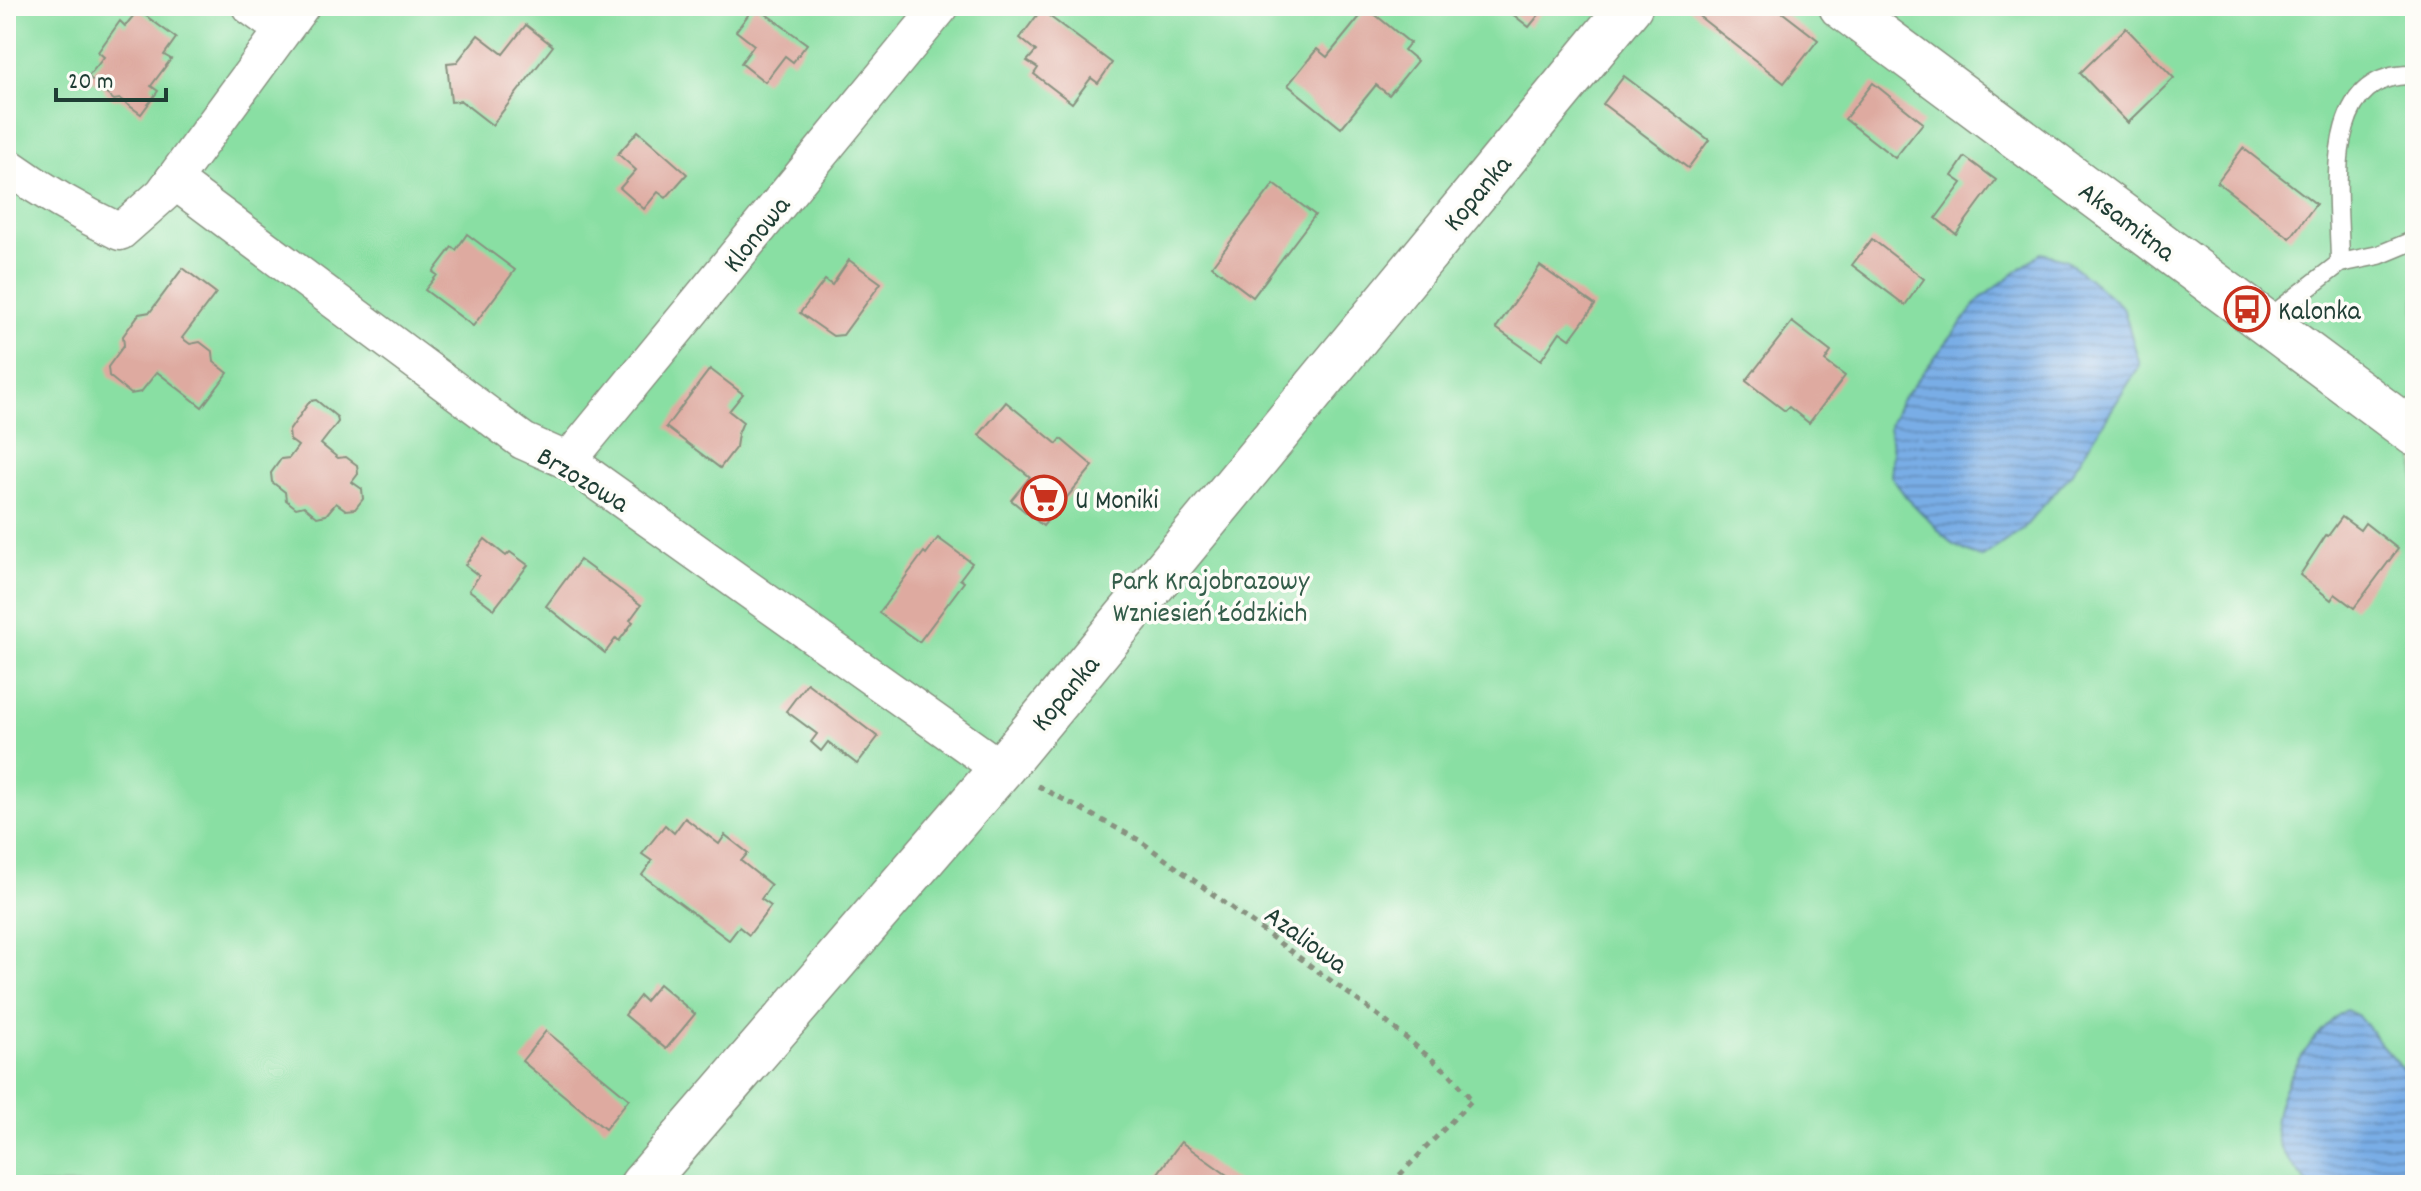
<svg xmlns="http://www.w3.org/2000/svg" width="2421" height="1191" font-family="Dekko,sans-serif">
<defs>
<pattern id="water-rules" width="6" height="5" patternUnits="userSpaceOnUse" patternTransform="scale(2)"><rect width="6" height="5" fill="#79ade6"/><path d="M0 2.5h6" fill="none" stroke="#638ebb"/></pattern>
</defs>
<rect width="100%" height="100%" fill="#fdfcf7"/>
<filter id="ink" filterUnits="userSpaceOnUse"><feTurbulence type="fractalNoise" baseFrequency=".0125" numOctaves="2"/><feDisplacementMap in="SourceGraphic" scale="16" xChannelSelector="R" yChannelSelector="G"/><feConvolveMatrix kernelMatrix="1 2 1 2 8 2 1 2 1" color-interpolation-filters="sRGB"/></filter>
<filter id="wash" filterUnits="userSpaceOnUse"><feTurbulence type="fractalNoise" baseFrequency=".006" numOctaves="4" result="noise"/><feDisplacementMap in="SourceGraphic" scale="32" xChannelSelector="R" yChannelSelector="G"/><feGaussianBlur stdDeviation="1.8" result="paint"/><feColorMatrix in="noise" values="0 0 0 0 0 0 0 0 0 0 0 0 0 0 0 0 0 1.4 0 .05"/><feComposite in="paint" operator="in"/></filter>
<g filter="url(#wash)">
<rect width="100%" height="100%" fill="#f1e7cc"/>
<rect fill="#89dfa3" stroke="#548e6c" stroke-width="2" x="6" y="6" width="2409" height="1179"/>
<g fill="url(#water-rules)" stroke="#4c758d" stroke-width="2">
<polygon points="2041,253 2065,259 2123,307 2140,365 2071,474 2023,529 1981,558 1953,545 1906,497 1891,476 1893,451 1889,427 1900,402 1980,299"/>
<path d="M2346,1010L2359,1016L2378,1041L2415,1083V1185H2309C2298,1171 2281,1155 2277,1138C2266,1101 2314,1028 2346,1010Z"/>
</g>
<g id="blocks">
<g fill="#deaaa0">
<polygon points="755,6 807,44 793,62 785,56 765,82 741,63 754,45 736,31"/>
<polygon points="1502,6 1546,6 1529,27"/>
<polygon points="1686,6 1774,6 1818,40 1784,83"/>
<polygon points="1367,8 1410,43 1404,50 1417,61 1389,95 1376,85 1341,128 1288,85 1317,49 1327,57"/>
<polygon points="138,10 176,38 164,55 171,59 151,86 158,91 141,114 120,99 114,100 105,93 104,88 88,77 104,57 98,52 120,21 125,26"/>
<polygon points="1041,10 1112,63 1098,83 1091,78 1072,103 1034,74 1038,68 1027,61 1036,51 1020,38"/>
<polygon points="526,25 553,46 492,125 461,101 451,102 447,63 457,62 478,35 503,54"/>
<polygon points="2126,28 2174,78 2128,123 2080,73"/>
<polygon points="1624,76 1709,140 1688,168 1603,104"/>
<polygon points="1873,83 1923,123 1895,158 1845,119"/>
<polygon points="638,131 687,174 666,198 658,192 644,209 620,188 636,170 618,154"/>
<polygon points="2243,148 2316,204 2290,238 2217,182"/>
<polygon points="1965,157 1996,180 1956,234 1936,218 1962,183 1952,176"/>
<polygon points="1274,184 1315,215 1253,297 1212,266"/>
<polygon points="467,234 515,270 473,326 425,290 437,275 433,272 452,247 456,250"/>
<polygon points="1872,239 1924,279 1905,305 1852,265"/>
<polygon points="849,260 881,283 843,335 833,336 800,313 825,280 832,285"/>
<polygon points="1540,266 1595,305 1570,339 1560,332 1541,360 1496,328"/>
<polygon points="183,268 216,293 182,338 190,344 200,342 213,352 214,362 228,373 202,407 157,372 141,392 131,394 109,376 108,367 124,345 123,336 139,314 150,312"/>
<polygon points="1792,322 1831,352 1825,361 1845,376 1809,423 1789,407 1785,411 1746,381"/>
<polygon points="710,369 743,394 729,411 743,422 738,434 736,447 720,468 666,427"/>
<polygon points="316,400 337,417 338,422 321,444 338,458 346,457 357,465 358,474 352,482 362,489 363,499 355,509 346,510 336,503 326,515 317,517 304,506 296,508 286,500 285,492 272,482 271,473 281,459 289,458 298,446 290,440 289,431 310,401"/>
<polygon points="1006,402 1057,444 1061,439 1093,466 1043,526 1011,500 1030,477 979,435"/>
<polygon points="2342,517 2360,530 2365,523 2398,549 2354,608 2335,594 2331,600 2300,575 2326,535 2328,536"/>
<polygon points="938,538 972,563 960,579 964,582 919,642 879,613 924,552 926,554"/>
<polygon points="485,539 506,556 510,552 528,565 494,609 469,590 479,576 465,565"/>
<polygon points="580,560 641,605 630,620 633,622 619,641 616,638 605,653 546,606"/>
<polygon points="807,683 878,737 857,764 828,742 821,751 811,742 817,734 786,711"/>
<polygon points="685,818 719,844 725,835 748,853 741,861 771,885 761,899 771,906 749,935 739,927 729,940 642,875 652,861 642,854 665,825 674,833"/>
<polygon points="659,984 695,1014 666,1049 625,1015 640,996 645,1001"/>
<polygon points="546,1031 629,1099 605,1129 522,1061"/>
<polygon points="1181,1142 1241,1185 1152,1185 1150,1184"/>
</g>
</g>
</g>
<g filter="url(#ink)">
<use href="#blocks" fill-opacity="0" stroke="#889280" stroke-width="2"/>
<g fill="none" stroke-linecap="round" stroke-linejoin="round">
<g stroke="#889280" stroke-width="21">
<g id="lane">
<path d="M2340,263C2340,200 2317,71 2415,75"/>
<polyline points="2264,322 2340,263 2379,255 2415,240"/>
</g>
</g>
<g stroke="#889280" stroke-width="39">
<g id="street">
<polyline points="250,6 283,30"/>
<path d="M6,165C42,191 80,213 120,232L163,194L301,6"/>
<polyline points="173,180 523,441 568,461 1001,769"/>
<polyline points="568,461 941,6"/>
</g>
</g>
<g stroke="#889280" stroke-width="47">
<g id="secondary">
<polyline points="1841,6 2415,434"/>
<polyline points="642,1185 1001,769 1630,6"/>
</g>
</g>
<polyline stroke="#889280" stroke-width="5" stroke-dasharray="6 6" stroke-linecap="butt" points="1038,786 1139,840 1379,1016 1450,1074 1472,1100 1390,1185"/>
<use href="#lane" stroke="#fff" stroke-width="18"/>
<use href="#street" stroke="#fff" stroke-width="36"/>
<use href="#secondary" stroke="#fff" stroke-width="44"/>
</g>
</g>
<defs>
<g id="bus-ring" transform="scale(2.3)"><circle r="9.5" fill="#fdfcf7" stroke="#c8321e" stroke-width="1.5"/><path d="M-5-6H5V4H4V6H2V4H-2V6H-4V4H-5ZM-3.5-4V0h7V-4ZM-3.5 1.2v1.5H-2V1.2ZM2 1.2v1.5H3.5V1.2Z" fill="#c8321e"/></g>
<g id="supermarket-ring" transform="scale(2.3)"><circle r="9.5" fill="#fdfcf7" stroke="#c8321e" stroke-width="1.5"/><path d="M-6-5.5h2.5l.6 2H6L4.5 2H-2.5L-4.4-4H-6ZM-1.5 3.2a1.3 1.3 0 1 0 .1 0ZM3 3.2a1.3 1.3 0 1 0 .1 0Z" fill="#c8321e"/></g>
</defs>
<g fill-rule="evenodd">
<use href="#bus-ring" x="2247" y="309"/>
<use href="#supermarket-ring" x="1044" y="498"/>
</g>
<g text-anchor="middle" stroke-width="7" stroke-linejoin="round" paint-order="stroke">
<g font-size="28" fill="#1f3d34" stroke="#fdfcf7">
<text transform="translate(1476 192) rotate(-50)" y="10">Kopanka</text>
<text transform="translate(2128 220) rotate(37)" y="10">Aksamitna</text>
<text transform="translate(755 233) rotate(-51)" y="10">Klonowa</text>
<text transform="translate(584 478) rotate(31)" y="10">Brzozowa</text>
<text transform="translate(1064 692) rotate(-50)" y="10">Kopanka</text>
<text transform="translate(1307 938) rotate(36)" y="10">Azaliowa</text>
</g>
<g font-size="28" fill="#1f3d34" stroke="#fdfcf7" text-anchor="start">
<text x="2278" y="319">Kalonka</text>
<text x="1075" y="508">U Moniki</text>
</g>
<g font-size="28" fill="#345d4a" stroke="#fdfcf7">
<text x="1210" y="589">Park Krajobrazowy<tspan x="1210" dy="32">Wzniesień Łódzkich</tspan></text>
</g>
</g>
<rect width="2421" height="1191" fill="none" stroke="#fdfcf7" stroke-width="32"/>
<path d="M56 88v12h110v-12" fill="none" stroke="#1f3d34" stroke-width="4"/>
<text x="68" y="88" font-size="24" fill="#1f3d34" stroke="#fdfcf7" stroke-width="6" paint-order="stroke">20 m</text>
</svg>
